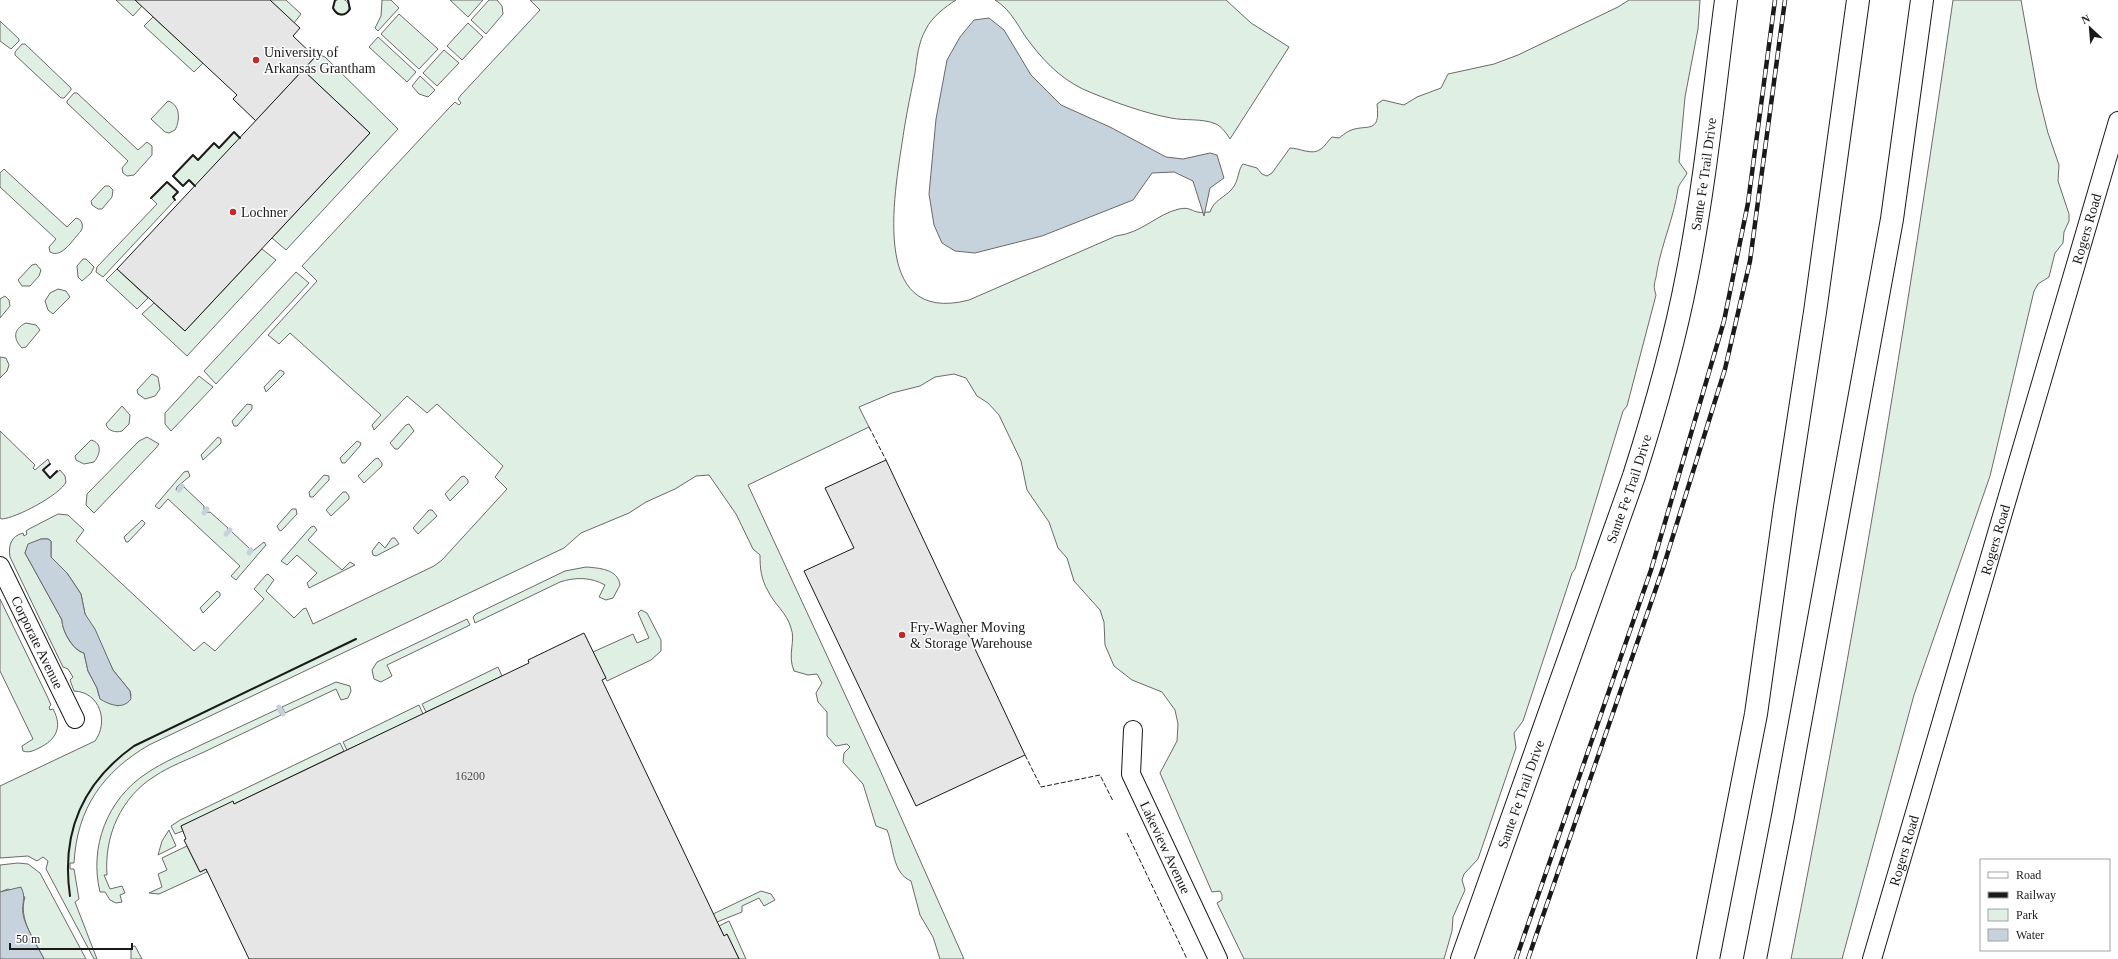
<svg xmlns="http://www.w3.org/2000/svg" width="2118" height="959" font-family="Georgia,serif">
<rect width="100%" height="100%" fill="#fff"/>
<g fill="#e0efe3" stroke="#6a6a6a" fill-rule="evenodd">
<circle cx="341" cy="7" r="8"/>
<polygon points="116,0 135,0 142,6 133,16"/>
<polygon points="270,0 286,0 301,14 294,23"/>
<polygon points="382,0 391,0 399,8 378,31 375,28 381,16"/>
<polygon points="450,0 483,0 468,17"/>
<polygon points="489,0 497,0 502,6 503,14 486,34 471,20"/>
<path d="M530,0H956C945,7 932,17 926,29C918,43 917,58 915,73C911,92 907,111 904,130C896,186 866,327 969,300L1116,236C1142,233 1157,214 1179,209C1189,207 1190,210 1197,212C1201,213 1206,212 1210,212C1214,200 1224,198 1232,189C1239,181 1238,169 1243,164L1257,168L1262,174L1267,176L1272,173L1290,148C1300,148 1312,156 1321,149C1325,146 1328,141 1332,137L1339,138C1342,136 1345,133 1349,131C1366,123 1381,136 1377,104L1383,100L1404,105L1417,97L1441,88L1448,74L1494,64L1518,55L1618,7L1629,0H1700L1698,29L1685,97L1679,162L1687,173C1685,178 1678,185 1678,189C1674,217 1662,243 1657,271C1656,282 1652,283 1656,295L1627,406L1623,411L1575,569L1572,573L1523,721L1514,733L1516,748L1478,859L1464,874L1462,880L1465,890L1453,917L1452,931L1444,959H1244L1217,903L1222,900V895L1220,891L1212,892L1160,773L1177,741L1178,724L1175,710L1162,692L1132,680L1114,666L1105,645L1104,622L1100,610L1074,581L1067,558L1058,548L1049,522L1027,490L1021,461L999,415L988,403L977,396L966,378L954,374L935,377L920,386L892,393L859,407L869,427L748,485L879,768L964,959H940L933,937L920,915L911,881C892,873 894,847 887,830L876,826L863,784L843,762L844,753L850,747L847,744L836,746L827,736V712L818,702L816,693L822,683L817,674L808,675L794,671C787,654 796,641 791,628C787,613 774,604 768,591C761,579 760,568 760,555L753,549L736,514L709,475L696,476L675,489L646,502L629,513L581,533L564,548L149,745C103,772 77,808 74,863H70V869H74L79,899L75,902L97,959H94L46,869L48,861L43,857L37,861L28,856L0,858V786L95,741C109,722 100,692 74,691L70,680L73,677L68,669L63,667L10,557C8,546 11,536 23,533L24,536L27,534L26,531L29,529L58,514L68,515L84,530L76,541L194,651L204,642L215,651L264,599L254,589L266,575L268,574L274,580L266,591L294,618L303,609L306,608L313,624L434,566L442,560L507,489L495,477L503,466L437,404L427,413L407,396L374,430L372,425L381,415L290,333L279,344L268,335L317,281L302,266L449,108L455,102L459,105L461,103L458,99L461,95L540,10ZM41,539H48L51,541V557L67,573L81,594L85,614L113,670L130,691L131,695L128,702L118,706L99,696L97,688L88,671L84,653C73,651 62,631 62,620L25,553L28,545Z"/>
<path d="M995,0H1226L1251,23L1289,47L1230,139C1227,134 1222,127 1216,124C1202,118 1185,121 1171,118C1144,113 1117,103 1092,93C1066,83 1048,66 1031,44C1018,28 1013,11 995,0Z"/>
<path d="M1953,0H2021L2037,89L2048,133L2059,165L2058,181L2069,214V221L2064,232L2063,243L2055,253L2049,277L2038,284L2034,291L1990,476L1914,695L1842,959H1791C1854,641 1907,321 1953,0Z"/>
<polygon points="399,14 438,49 419,69 381,34"/>
<polygon points="153,17 203,63 194,72 144,26"/>
<polygon points="0,21 19,39 19,41 11,49 0,41"/>
<polygon points="468,23 483,37 462,60 447,46"/>
<polygon points="378,37 416,72 407,82 369,47"/>
<polygon points="22,44 25,44 71,88 71,90 64,98 61,98 15,55 15,52"/>
<polygon points="444,50 459,63 437,86 423,73"/>
<polygon points="318,54 325,57 398,129 286,250 272,238 370,133 303,70"/>
<polygon points="420,76 435,90 428,97 419,94 412,86"/>
<polygon points="74,93 77,93 138,150 147,142 152,146 152,155 134,175 127,176 123,173 122,168 128,161 67,103 67,101"/>
<path d="M168,101C181,105 180,121 175,130L169,133L165,132L151,119Z"/>
<polygon points="234,132 240,138 195,186 189,180 183,186 173,176 193,155 198,160 214,143 219,148"/>
<path d="M4,169L67,227L76,218C82,219 84,226 81,231C73,239 62,259 50,252L49,247L56,239L0,187V173Z"/>
<polygon points="167,182 178,192 173,197 175,200 103,277 96,272 97,267 157,204 151,198"/>
<polygon points="105,186 109,186 113,190 112,197 102,209 98,209 92,205 91,201"/>
<polygon points="262,249 276,260 187,356 142,314 154,303 185,331"/>
<polygon points="83,259 86,259 94,267 91,273 82,281 78,277 77,266"/>
<polygon points="36,264 41,270 39,276 30,286 22,286 18,280 32,265"/>
<polygon points="117,269 148,298 137,309 106,280"/>
<polygon points="296,272 309,283 216,384 204,371"/>
<polygon points="58,289 66,291 70,297 53,314 48,310 45,301 50,293"/>
<polygon points="5,296 9,300 10,306 0,318 0,299"/>
<path d="M26,323L36,325L40,330L26,347L22,348C13,339 13,329 26,323Z"/>
<polygon points="0,357 6,358 9,365 7,371 0,378"/>
<polygon points="280,370 284,372 284,374 266,392 264,387"/>
<polygon points="152,374 158,377 160,389 155,396 145,399 138,394 137,390"/>
<polygon points="199,376 213,387 171,431 165,424 165,413"/>
<polygon points="247,404 252,405 252,409 237,426 234,426 232,421"/>
<path d="M122,406L130,415L129,424L122,431C116,433 107,431 106,424Z"/>
<polygon points="409,424 414,431 398,449 395,449 390,443 406,425"/>
<path d="M0,431L35,465L33,468L35,470L48,459L50,464L43,470L50,478L60,470L65,476L66,482C60,495 16,518 2,519L0,518Z"/>
<polygon points="147,437 159,444 156,448 94,513 86,505 87,494 139,441"/>
<polygon points="218,437 221,439 221,443 203,460 201,455"/>
<path d="M91,440C103,443 100,455 94,462L84,464L76,460L75,456Z"/>
<polygon points="357,441 361,443 360,446 345,463 342,463 340,458"/>
<polygon points="378,458 382,463 382,466 364,483 358,476 375,459"/>
<polygon points="188,471 190,476 177,487 176,490 184,487 204,506 204,513 210,512 228,528 226,534 231,531 250,549 249,554 264,542 266,545 236,580 231,576 240,566 168,499 159,509 155,506 184,472"/>
<polygon points="324,475 329,476 329,480 313,497 310,497 309,492"/>
<polygon points="464,476 468,480 468,483 450,501 445,494 461,477"/>
<polygon points="343,492 346,492 349,496 349,499 331,516 326,510"/>
<polygon points="292,509 296,509 297,514 281,531 279,530 277,526"/>
<polygon points="429,510 432,510 437,516 418,534 413,528"/>
<polygon points="142,520 145,523 144,525 128,542 126,542 124,537"/>
<polygon points="314,526 317,530 308,540 342,570 350,562 355,565 309,588 307,583 317,573 297,555 287,565 281,561 311,527"/>
<polygon points="392,538 395,538 399,544 376,556 373,555 372,551 379,542 385,548"/>
<path d="M586,567C599,568 618,569 620,585L613,598L606,600L599,597L605,585C591,577 575,577 560,582L475,623L473,617L476,614L565,571Z"/>
<polygon points="217,591 220,593 220,596 203,613 200,608"/>
<path d="M0,599L48,698L51,705L49,707L50,710L53,709C63,727 56,740 39,748C33,751 29,753 23,751L22,746L33,739L0,671Z"/>
<polygon points="641,610 647,613 661,640 661,651 651,660 607,681 593,652 633,634 637,643 649,638 638,613"/>
<polygon points="467,619 470,625 387,665 392,676 381,682 374,679 372,670 377,662"/>
<polygon points="498,667 502,676 426,712 422,704"/>
<polygon points="336,682 350,686 351,691 348,698 341,700 336,689 285,713 282,707"/>
<polygon points="419,705 423,714 347,750 343,742"/>
<path d="M278,709L281,715C255,727 230,740 204,752C187,760 170,766 155,776C121,797 104,836 107,875H104L110,889L122,886L125,893L120,895L122,902L116,903L110,900L105,892H100C89,847 107,799 147,773C163,762 183,754 201,745C227,733 252,721 278,709Z"/>
<polygon points="340,743 344,751 234,804 233,802 181,826 183,831 175,834 171,826 180,820"/>
<polygon points="169,830 176,846 158,855 162,841"/>
<polygon points="187,846 200,872 206,869 207,872 159,894 149,893 162,887 158,874 167,870 162,858"/>
<path d="M18,863L28,864L40,873L86,959H44C34,939 18,919 25,897L8,889L0,892V865Z"/>
<polygon points="761,891 771,894 775,900 764,906 759,898 742,906 742,912 717,922 713,914"/>
<polygon points="729,921 746,959 739,959 727,934 724,936 719,926"/>
<polygon points="134,946 135,946 142,959 131,959 131,948"/>
</g>
<g fill="#c6d2dc" stroke="#6a6a6a">
<polygon points="989,18 1004,30 1031,75 1061,105 1110,127 1166,157 1183,159 1210,153 1217,155 1224,178 1210,188 1204,216 1193,181 1174,172 1152,173 1133,200 1042,236 975,253 955,251 942,243 934,225 929,194 936,119 947,60 960,37 974,20"/>
<path d="M41,539H48L51,541V557L67,573L81,594L85,614L95,629L113,670L130,691L131,699C123,710 110,705 100,699L97,688L88,671L84,653C73,650 62,631 62,620L25,553L28,544Z"/>
<path d="M21,887C27,900 21,902 23,914C25,927 38,947 44,959H0V892Z"/>
</g>
<g fill="none" stroke-linecap="round" stroke-linejoin="round">
<g stroke="#c6d2dc" stroke-width="5">
<polyline points="179,490 182,486"/>
<polyline points="204,513 207,509"/>
<polyline points="226,534 230,530"/>
<polyline points="249,553 251,550"/>
<polyline points="279,707 283,714"/>
</g>
</g>
<g fill="#e6e6e6" stroke="#1a1a1a">
<polygon points="135,0 270,0 300,28 293,36 315,57 256,121 233,99 237,95"/>
<polygon points="303,70 370,133 185,331 117,269"/>
<polygon points="886,460 1025,755 916,806 804,571 854,548 825,488"/>
<polygon points="584,633 606,678 602,680 724,936 727,934 739,959 249,959 206,869 200,872 184,840 186,839 181,826 233,801 234,804 529,663 528,660"/>
</g>
<g fill="none" stroke-linecap="round" stroke-linejoin="round">
<g stroke="#1a1a1a" stroke-width="20">
<g id="minor">
<path id="s1" d="M0,566L75,719"/>
<path id="s2" d="M1133,730L1131,774L1218,959"/>
<path id="s3" d="M1872,959L2118,121"/>
</g>
</g>
<g stroke="#1a1a1a" stroke-width="24">
<g id="major">
<path id="s4" d="M1462,959L1634,476C1655,410 1674,344 1687,276C1705,185 1714,92 1726,0"/>
</g>
</g>
<g stroke="#1a1a1a" stroke-width="24">
<g id="highway">
<polyline points="1708,959 1756,714 1785,507 1815,312 1858,0"/>
<polyline points="1755,959 1783,816 1892,219 1922,0"/>
</g>
</g>
<use href="#minor" stroke="#fff" stroke-width="18"/>
<use href="#major" stroke="#fff" stroke-width="22"/>
<use href="#highway" stroke="#fff" stroke-width="22"/>
<g stroke="#1a1a1a" stroke-width="4.5">
<g id="rail">
<polyline points="1516,959 1651,570 1724,321 1748,203 1775,0"/>
<polyline points="1528,959 1663,568 1725,369 1750,261 1785,0"/>
</g>
</g>
<use href="#rail" stroke="#fff" stroke-width="3" stroke-dasharray="9" stroke-linecap="butt"/>
<g stroke="#1a1a1a" stroke-width="1" stroke-dasharray="5 2" stroke-linecap="butt">
<polyline points="869,427 886,460"/>
<polyline points="1025,755 1041,787 1100,775 1113,801"/>
<polyline points="1127,833 1187,959"/>
</g>
<g stroke="#1a1a1a" stroke-width="2">
<path d="M335,0L333,8C337,16 345,17 350,9L348,0"/>
<polyline points="195,186 189,180 183,186 173,176 193,155 198,160 214,143 219,148 234,132 240,138"/>
<polyline points="151,198 167,182 178,192 173,197 175,200"/>
<polyline points="50,464 43,470 50,478 57,471"/>
<path d="M70,896C61,834 82,783 134,746L356,639"/>
</g>
</g>
<g fill="#c62828" stroke="#fff" stroke-width="1.5">
<circle cx="256" cy="60" r="4"/>
<circle cx="233" cy="212" r="4"/>
<circle cx="902" cy="635" r="4"/>
</g>
<g text-anchor="middle" stroke-width="3" stroke-linejoin="round" paint-order="stroke">
<g font-size="12" fill="#4d4d4d">
<text x="470" y="780">16200</text>
</g>
<g font-size="14" fill="#1a1a1a" stroke="#fff" text-anchor="start">
<text x="264" y="57">University of<tspan x="264" dy="16">Arkansas Grantham</tspan></text>
<text x="241" y="217">Lochner</text>
<text x="910" y="632">Fry-Wagner Moving<tspan x="910" dy="16">&amp; Storage Warehouse</tspan></text>
</g>
<g font-size="14" fill="#1a1a1a" stroke="#fff">
<text dy="5" stroke="none"><textPath href="#s4" startOffset="823">Sante Fe Trail Drive</textPath></text>
<text dy="5" stroke="none"><textPath href="#s3" startOffset="761">Rogers Road</textPath></text>
<text dy="5" stroke="none"><textPath href="#s4" startOffset="499">Sante Fe Trail Drive</textPath></text>
<text dy="5" stroke="none"><textPath href="#s3" startOffset="437">Rogers Road</textPath></text>
<text dy="5" stroke="none"><textPath href="#s1" startOffset="85">Corporate Avenue</textPath></text>
<text dy="5" stroke="none"><textPath href="#s4" startOffset="175">Sante Fe Trail Drive</textPath></text>
<text dy="5" stroke="none"><textPath href="#s2" startOffset="125">Lakeview Avenue</textPath></text>
<text dy="5" stroke="none"><textPath href="#s3" startOffset="113">Rogers Road</textPath></text>
</g>
</g>
<rect x="1980" y="859" width="130" height="92" fill="#ffffff" stroke="#a3a3a3"/>
<rect x="1988" y="872" width="20" height="6" fill="#ffffff" stroke="#a3a3a3"/>
<text x="2016" y="879" font-size="12" fill="#1a1a1a">Road</text>
<rect x="1988" y="892" width="20" height="6" fill="#1a1a1a" stroke="#a3a3a3"/>
<text x="2016" y="899" font-size="12" fill="#1a1a1a">Railway</text>
<rect x="1988" y="909" width="20" height="12" fill="#e0efe3" stroke="#a3a3a3"/>
<text x="2016" y="919" font-size="12" fill="#1a1a1a">Park</text>
<rect x="1988" y="929" width="20" height="12" fill="#c6d2dc" stroke="#a3a3a3"/>
<text x="2016" y="939" font-size="12" fill="#1a1a1a">Water</text>
<g transform="translate(2090 28) rotate(334)" stroke="#ffffff" stroke-width="3" paint-order="stroke">
<path d="M0-3L7 15L0 10L-7 15Z" fill="#1a1a1a"/>
<text y="-6" font-size="11" font-weight="bold" text-anchor="middle" fill="#1a1a1a">N</text>
</g>
<path d="M10 943v6h122v-6" fill="none" stroke="#1a1a1a" stroke-width="2"/>
<text x="16" y="943" font-size="12" fill="#1a1a1a" stroke="#ffffff" stroke-width="3" paint-order="stroke">50 m</text>
</svg>
